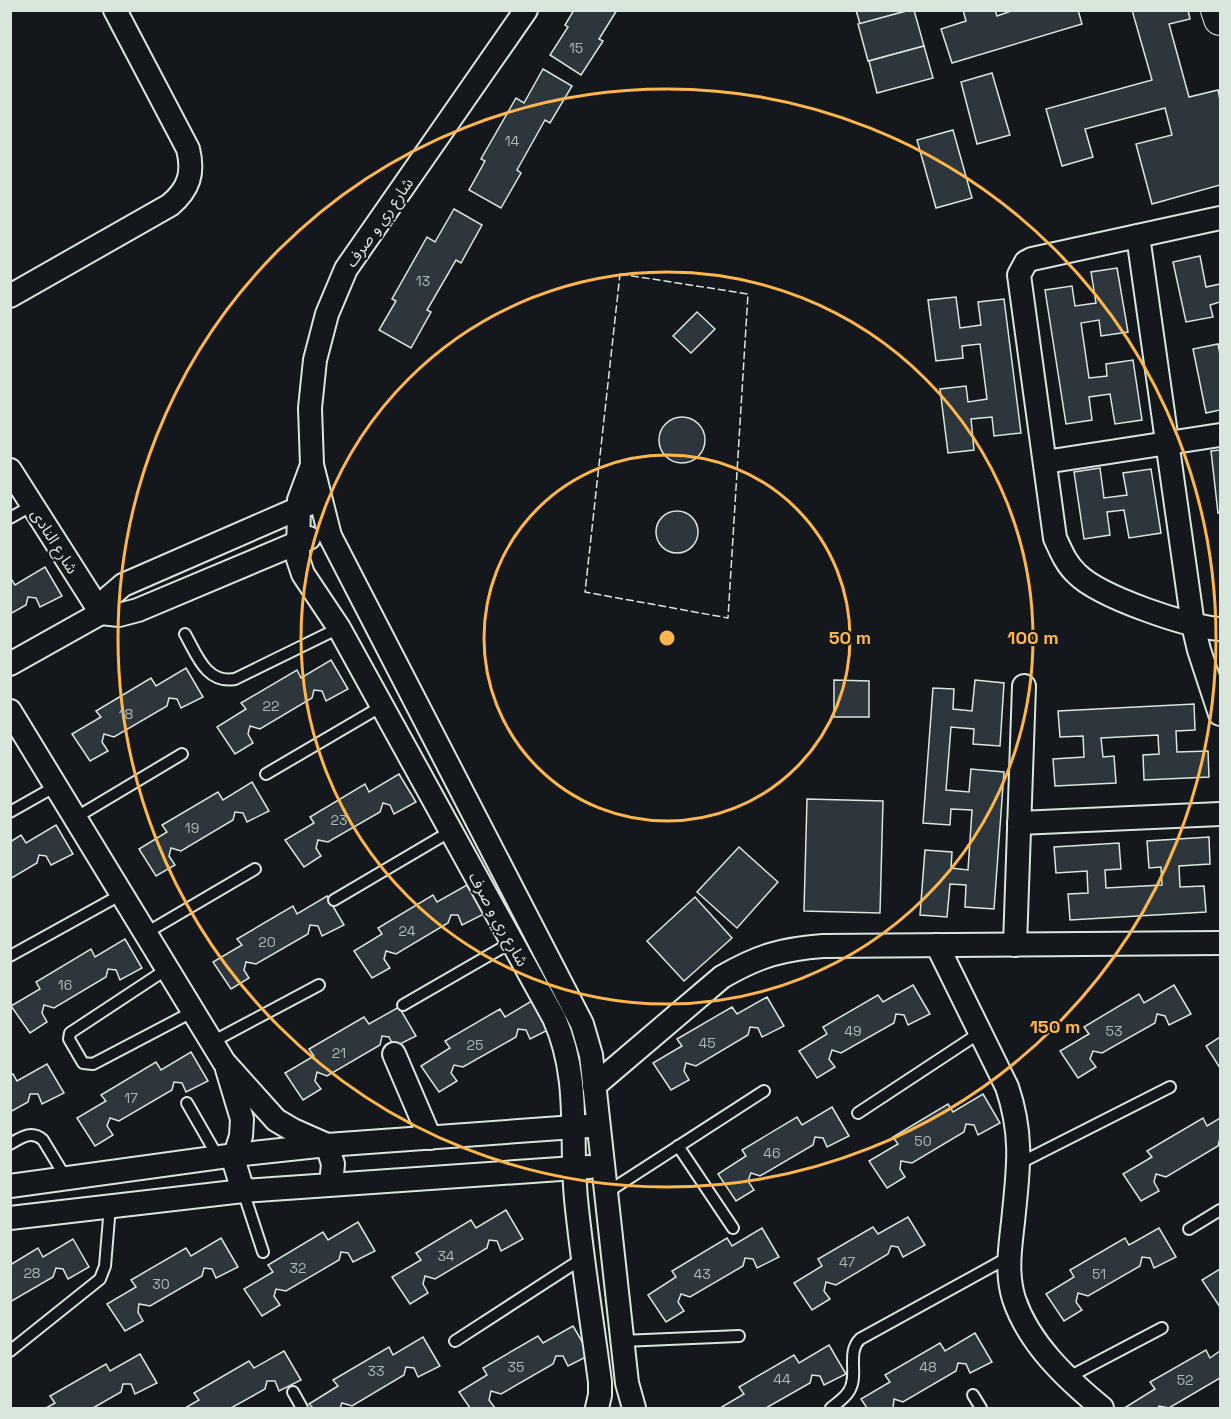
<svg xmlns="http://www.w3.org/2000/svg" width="1231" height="1419" font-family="'Space Grotesk','Noto Sans Arabic',sans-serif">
<rect width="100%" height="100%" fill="#14181c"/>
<g fill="#2c363c" stroke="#d8e6dc" stroke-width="1.5">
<polygon points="574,10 617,10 599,39 603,41 581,75 550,55 568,27 565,25"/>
<polygon points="856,10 910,10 860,24"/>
<polygon points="910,10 914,10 924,46 868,61 858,24"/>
<polygon points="963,10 995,10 997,16 1014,10 1078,10 1082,24 952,63 941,29 966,21"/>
<polygon points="1132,10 1188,10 1190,19 1169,24 1189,97 1218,90 1220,100 1220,185 1152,204 1136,144 1172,135 1165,108 1085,129 1093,157 1062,166 1046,109 1152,80"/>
<polygon points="924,46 933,78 877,93 869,61"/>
<polygon points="543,69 572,86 550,123 545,120 517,170 521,173 501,208 469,190 485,161 481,159 516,98 524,103"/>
<polygon points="992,73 1010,135 977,144 961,82"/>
<polygon points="953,130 972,198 936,208 917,140"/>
<polygon points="454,209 482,225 461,263 456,260 427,310 431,312 411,348 379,330 396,301 392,299 427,237 435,242"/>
<polygon points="1200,256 1206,287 1220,284 1220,302 1210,305 1213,317 1186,322 1173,262"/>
<polygon points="1117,268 1128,332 1101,336 1099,320 1081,323 1089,378 1107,376 1106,364 1133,360 1142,420 1115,424 1110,394 1089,397 1092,420 1066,424 1045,290 1072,286 1075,306 1096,303 1091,272"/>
<polygon points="956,297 960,328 981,325 978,302 1004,299 1021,433 994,436 992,417 971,419 974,450 948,453 940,389 966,386 968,402 987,399 980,344 962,346 963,358 936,361 928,300"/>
<polygon points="697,312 715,329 691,353 673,336"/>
<polygon points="1218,344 1220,354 1220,410 1206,413 1193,349"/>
<circle cx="682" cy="440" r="23"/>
<polygon points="1220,450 1220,512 1218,513 1211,451"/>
<polygon points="1100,468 1104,498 1127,495 1123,473 1151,469 1161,533 1129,538 1124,510 1107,512 1110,535 1084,539 1074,472"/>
<circle cx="677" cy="532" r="21"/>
<polygon points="45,567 62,596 40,607 36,598 28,597 26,605 10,614 10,577 15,585"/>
<polygon points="331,660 348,689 326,701 322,691 314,690 312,698 260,729 250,726 248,734 253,743 235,754 217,727 246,709 241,703 297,670 301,678"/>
<polygon points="186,668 203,697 181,708 177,699 169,698 167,706 114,737 104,734 102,742 108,751 90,761 72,734 101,717 96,711 151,678 156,686"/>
<polygon points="834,680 869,681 869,717 834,717"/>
<polygon points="975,680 1004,683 1000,746 973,744 974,729 951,727 946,790 969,792 971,769 1004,772 994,909 965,907 966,885 950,884 947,917 920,915 925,850 952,852 951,868 968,870 972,810 951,809 950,825 923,823 933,688 954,689 953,709 972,711"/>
<polygon points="1194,704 1195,730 1176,731 1177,752 1208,751 1209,777 1144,780 1143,755 1159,754 1158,735 1101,738 1103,757 1114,756 1116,783 1055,786 1053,759 1084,757 1083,736 1060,737 1058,711"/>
<polygon points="399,774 416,802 394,814 390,805 383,803 380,812 328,842 318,840 316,848 321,856 304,867 285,840 314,823 310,817 365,784 369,792"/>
<polygon points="252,782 269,811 247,822 243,813 235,812 233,820 181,851 171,848 169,856 175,865 156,876 139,849 167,832 162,825 218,792 223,800"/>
<polygon points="807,799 883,801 880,913 804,911"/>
<polygon points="56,825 73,854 51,865 46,856 39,855 37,863 10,879 10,842 21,835 26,843"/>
<polygon points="1209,837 1210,864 1179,866 1180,887 1204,886 1206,912 1070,920 1068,894 1088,893 1087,871 1056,873 1054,847 1119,843 1121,869 1105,870 1106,888 1162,885 1161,867 1149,868 1147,841"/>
<polygon points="739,847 778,882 737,928 697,892"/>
<polygon points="467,885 484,914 462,925 458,915 451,915 448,923 396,954 386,951 384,959 390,968 372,978 354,951 382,934 378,928 433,895 437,902"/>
<polygon points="327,896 344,925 322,936 318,926 310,925 308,934 256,964 246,962 244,970 249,978 231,989 213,962 242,945 237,939 293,906 297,914"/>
<polygon points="695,897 732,938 684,981 647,941"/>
<polygon points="125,939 142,968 120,980 116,970 108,969 106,977 54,1008 44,1005 42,1013 47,1022 30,1033 11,1006 40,989 36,982 91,949 95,957"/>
<polygon points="913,985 930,1014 908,1025 904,1015 896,1014 894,1023 841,1053 832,1050 829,1059 835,1067 817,1078 799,1051 827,1034 823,1027 878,995 883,1002"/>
<polygon points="1174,985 1191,1014 1169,1025 1165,1016 1157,1014 1155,1023 1102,1053 1093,1051 1090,1059 1096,1067 1078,1078 1060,1051 1089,1034 1084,1027 1139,994 1144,1003"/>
<polygon points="767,997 784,1026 762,1037 758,1028 750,1027 748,1035 696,1066 686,1063 684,1071 689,1080 671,1090 653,1063 682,1046 677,1039 732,1007 737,1014"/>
<polygon points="535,999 552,1028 530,1039 526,1030 518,1029 516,1037 463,1067 454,1065 451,1073 457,1081 439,1092 421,1066 450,1048 445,1041 500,1009 505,1017"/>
<polygon points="399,1007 416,1036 394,1047 389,1037 382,1036 380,1045 327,1076 317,1072 315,1081 321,1089 303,1100 285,1073 314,1056 309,1049 364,1017 369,1024"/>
<polygon points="1220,1037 1220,1068 1206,1046"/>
<polygon points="191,1052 208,1081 186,1092 182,1083 174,1082 172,1090 119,1121 110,1118 107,1126 113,1135 95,1146 77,1118 106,1101 101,1095 156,1062 161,1070"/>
<polygon points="47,1064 64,1093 42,1104 38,1094 30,1094 28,1102 10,1112 10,1075 13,1074 17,1081"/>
<polygon points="983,1094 1000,1123 978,1135 974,1125 966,1124 964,1132 912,1163 901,1161 900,1169 905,1177 887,1188 869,1161 898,1144 893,1137 948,1104 953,1112"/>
<polygon points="832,1107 849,1136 827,1147 823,1138 815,1137 813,1145 760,1176 751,1173 748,1181 754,1190 736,1201 718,1174 746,1156 742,1150 797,1117 802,1125"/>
<polygon points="1203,1118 1207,1126 1220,1118 1220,1138 1218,1146 1166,1177 1156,1174 1154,1182 1159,1191 1141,1201 1123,1174 1152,1157 1147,1151"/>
<polygon points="506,1210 523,1239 501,1251 497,1241 489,1240 487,1248 435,1279 425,1276 423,1284 428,1293 410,1304 392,1277 421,1260 416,1253 471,1220 476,1228"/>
<polygon points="908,1217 925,1245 903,1257 898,1247 891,1246 888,1254 836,1285 826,1282 824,1291 830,1299 812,1310 794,1283 822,1266 818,1259 873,1227 878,1234"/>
<polygon points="358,1222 375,1251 353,1262 348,1253 341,1252 339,1260 286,1291 276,1289 274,1296 280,1305 262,1316 244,1289 273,1272 268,1265 323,1232 328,1240"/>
<polygon points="762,1228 779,1257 757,1268 753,1259 745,1258 743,1266 690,1297 681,1294 678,1302 684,1311 666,1322 648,1295 676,1277 672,1271 727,1238 732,1246"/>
<polygon points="1159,1228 1176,1257 1154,1268 1150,1258 1142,1257 1140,1266 1088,1296 1078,1293 1076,1302 1082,1310 1064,1321 1046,1294 1074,1277 1070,1270 1125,1238 1129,1245"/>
<polygon points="221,1238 238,1267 216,1278 212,1269 204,1268 202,1276 150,1306 139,1304 138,1312 143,1321 125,1331 107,1304 136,1287 131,1280 186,1248 191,1256"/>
<polygon points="73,1239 89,1267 68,1279 63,1269 56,1268 53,1277 10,1302 10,1265 38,1248 43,1257"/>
<polygon points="1220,1269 1220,1307 1202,1280"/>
<polygon points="573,1326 590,1355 568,1366 563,1356 556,1356 553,1364 501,1394 491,1391 489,1400 495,1408 470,1408 459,1392 487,1375 483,1368 538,1336 543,1343"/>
<polygon points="975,1333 992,1362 970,1373 966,1364 958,1363 956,1371 903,1402 894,1399 893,1408 867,1408 861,1399 890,1382 885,1375 940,1343 945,1351"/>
<polygon points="423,1337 440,1366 418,1377 414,1368 406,1367 404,1375 352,1406 342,1403 340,1408 313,1408 309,1404 338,1386 333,1380 389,1347 393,1355"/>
<polygon points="829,1345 846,1374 824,1385 820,1376 812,1375 810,1383 766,1408 720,1408 744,1394 739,1387 794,1355 799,1363"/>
<polygon points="1206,1350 1210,1358 1220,1351 1220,1378 1169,1408 1159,1406 1158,1408 1128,1408 1126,1407 1155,1389 1150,1382"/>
<polygon points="284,1351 301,1380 279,1391 275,1381 267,1381 265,1389 231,1408 185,1408 199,1400 194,1393 249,1361 254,1368"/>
<polygon points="140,1354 157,1383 135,1394 131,1384 123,1384 121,1392 93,1408 46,1408 55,1403 50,1396 106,1364 110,1371"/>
</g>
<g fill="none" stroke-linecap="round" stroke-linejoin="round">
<g stroke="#d8e6dc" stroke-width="14">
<g id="lane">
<polyline points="10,518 33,505"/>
<path d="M185,634C197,655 206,684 235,679L339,628"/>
<polyline points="266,774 382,706"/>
<polyline points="10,812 56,786"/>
<polyline points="75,818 182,754"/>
<polyline points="334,900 451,831"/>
<polyline points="146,933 255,869"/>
<polyline points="10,956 122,894"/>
<polyline points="167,969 70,1033 69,1039 83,1063 93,1064 194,1011"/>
<polyline points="403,1005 512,942"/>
<polyline points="212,1042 319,985"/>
<polyline points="187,1103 218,1157"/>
<polyline points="858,1113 981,1032"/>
<path d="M10,1144C22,1137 32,1130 43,1140L66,1178"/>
<polyline points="678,1146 733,1228"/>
<polyline points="1018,1164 1170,1087"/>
<polyline points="243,1191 263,1252"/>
<polyline points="606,1193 764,1091"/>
<polyline points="1189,1229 1220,1210"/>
<polyline points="455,1341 583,1258"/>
<polyline points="622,1341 739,1336"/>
<polyline points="10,1351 100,1279 105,1266 110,1206"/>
<polyline points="1067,1378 1162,1328"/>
<polyline points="293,1392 302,1408"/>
<polyline points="973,1395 981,1408"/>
<path d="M831,1408C837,1403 845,1398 849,1391C859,1375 846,1353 860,1339L1009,1257"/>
</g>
</g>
<g stroke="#d8e6dc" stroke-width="26">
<g id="street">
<polyline points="526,10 346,269 327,314 315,360 310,408 312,465 330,536 582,1024 591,1055 627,1383 634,1408"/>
<path d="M1220,218L1032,259L1026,262L1019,275L1055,538C1061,551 1066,564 1077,574C1100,597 1188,627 1220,629"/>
<polyline points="1138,236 1193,625 1199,650 1220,714"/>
<path d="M10,296L170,205C189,189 194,173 188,149L115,10"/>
<polyline points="1045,462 1220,435"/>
<path d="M312,465L299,500L298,559L303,574L339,628L554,1018C581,1078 570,1136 576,1199C582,1260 592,1321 600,1382V1395L597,1408"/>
<polyline points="10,470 101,613"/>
<polyline points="101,613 119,615 138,610 309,538"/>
<polyline points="10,664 101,613 109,597 123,585 311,503"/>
<polyline points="10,711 224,1062 276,1120 293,1130 327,1145 333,1164 331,1184"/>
<polyline points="1019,823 1220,814"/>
<path d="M937,945L1007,1087C1024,1137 1018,1171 1013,1222C1010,1248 1006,1274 1014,1299C1029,1344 1067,1379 1102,1408"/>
<polyline points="1015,945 1024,686"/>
<polyline points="394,1054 430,1138"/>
<polyline points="227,1069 242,1119 241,1136 235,1155 235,1165 243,1191"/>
<path d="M594,1086L722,977C758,956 782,949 823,946L1220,943"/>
<polyline points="10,1186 235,1155 327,1145 588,1126"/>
<polyline points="10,1218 243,1191 589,1167"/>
</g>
</g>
<g stroke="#d8e6dc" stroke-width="34">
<polyline id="secondary" points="1217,10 1220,19"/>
</g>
<use href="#lane" stroke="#14181c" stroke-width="10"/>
<use href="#street" stroke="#14181c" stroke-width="22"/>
<use href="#secondary" stroke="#14181c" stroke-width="32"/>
<polygon stroke="#d8e6dc" stroke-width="1.5" stroke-dasharray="8 3" stroke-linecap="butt" points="620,274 748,294 728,618 585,592"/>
</g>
<g fill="none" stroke="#ffb74d" stroke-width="3">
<circle cx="667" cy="638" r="183"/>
<circle cx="667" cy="638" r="366"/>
<circle cx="667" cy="638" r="549"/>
</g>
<g text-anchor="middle" stroke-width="4.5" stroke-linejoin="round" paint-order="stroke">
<g font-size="14" fill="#adbab4">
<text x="576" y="53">15</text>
<text x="512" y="146">14</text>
<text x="423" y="286">13</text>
<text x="271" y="711">22</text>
<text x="126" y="719">18</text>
<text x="339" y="825">23</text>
<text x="192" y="833">19</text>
<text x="407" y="936">24</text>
<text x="267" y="947">20</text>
<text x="65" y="990">16</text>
<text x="853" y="1036">49</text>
<text x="1114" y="1036">53</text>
<text x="707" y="1048">45</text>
<text x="475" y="1050">25</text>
<text x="339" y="1058">21</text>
<text x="131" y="1103">17</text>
<text x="923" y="1146">50</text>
<text x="772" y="1158">46</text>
<text x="446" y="1261">34</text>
<text x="847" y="1267">47</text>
<text x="298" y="1273">32</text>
<text x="32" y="1278">28</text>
<text x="702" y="1279">43</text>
<text x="1099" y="1279">51</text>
<text x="161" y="1289">30</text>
<text x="516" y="1372">35</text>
<text x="928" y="1372">48</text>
<text x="376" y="1376">33</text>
<text x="782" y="1384">44</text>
<text x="1185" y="1385">52</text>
</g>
<g font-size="16" fill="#d8e6dc" stroke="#14181c">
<text transform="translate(379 222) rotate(-55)" y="6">شارع ري و صرف</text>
<text transform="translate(55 541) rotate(58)" y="6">شارع النادى</text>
<text transform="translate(499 919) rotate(61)" y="6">شارع ري و صرف</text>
</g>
</g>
<circle cx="667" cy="638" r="9" fill="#ffb74d" stroke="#14181c" stroke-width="3"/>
<g font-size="18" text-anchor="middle" font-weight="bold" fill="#ffb74d" stroke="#14181c" stroke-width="4.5" stroke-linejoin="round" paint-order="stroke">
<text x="850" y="644">50 m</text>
<text x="1033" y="644">100 m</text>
<text x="1055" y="1033">150 m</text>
</g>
<rect width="1231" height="1419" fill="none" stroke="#d8e6dc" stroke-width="24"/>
</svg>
